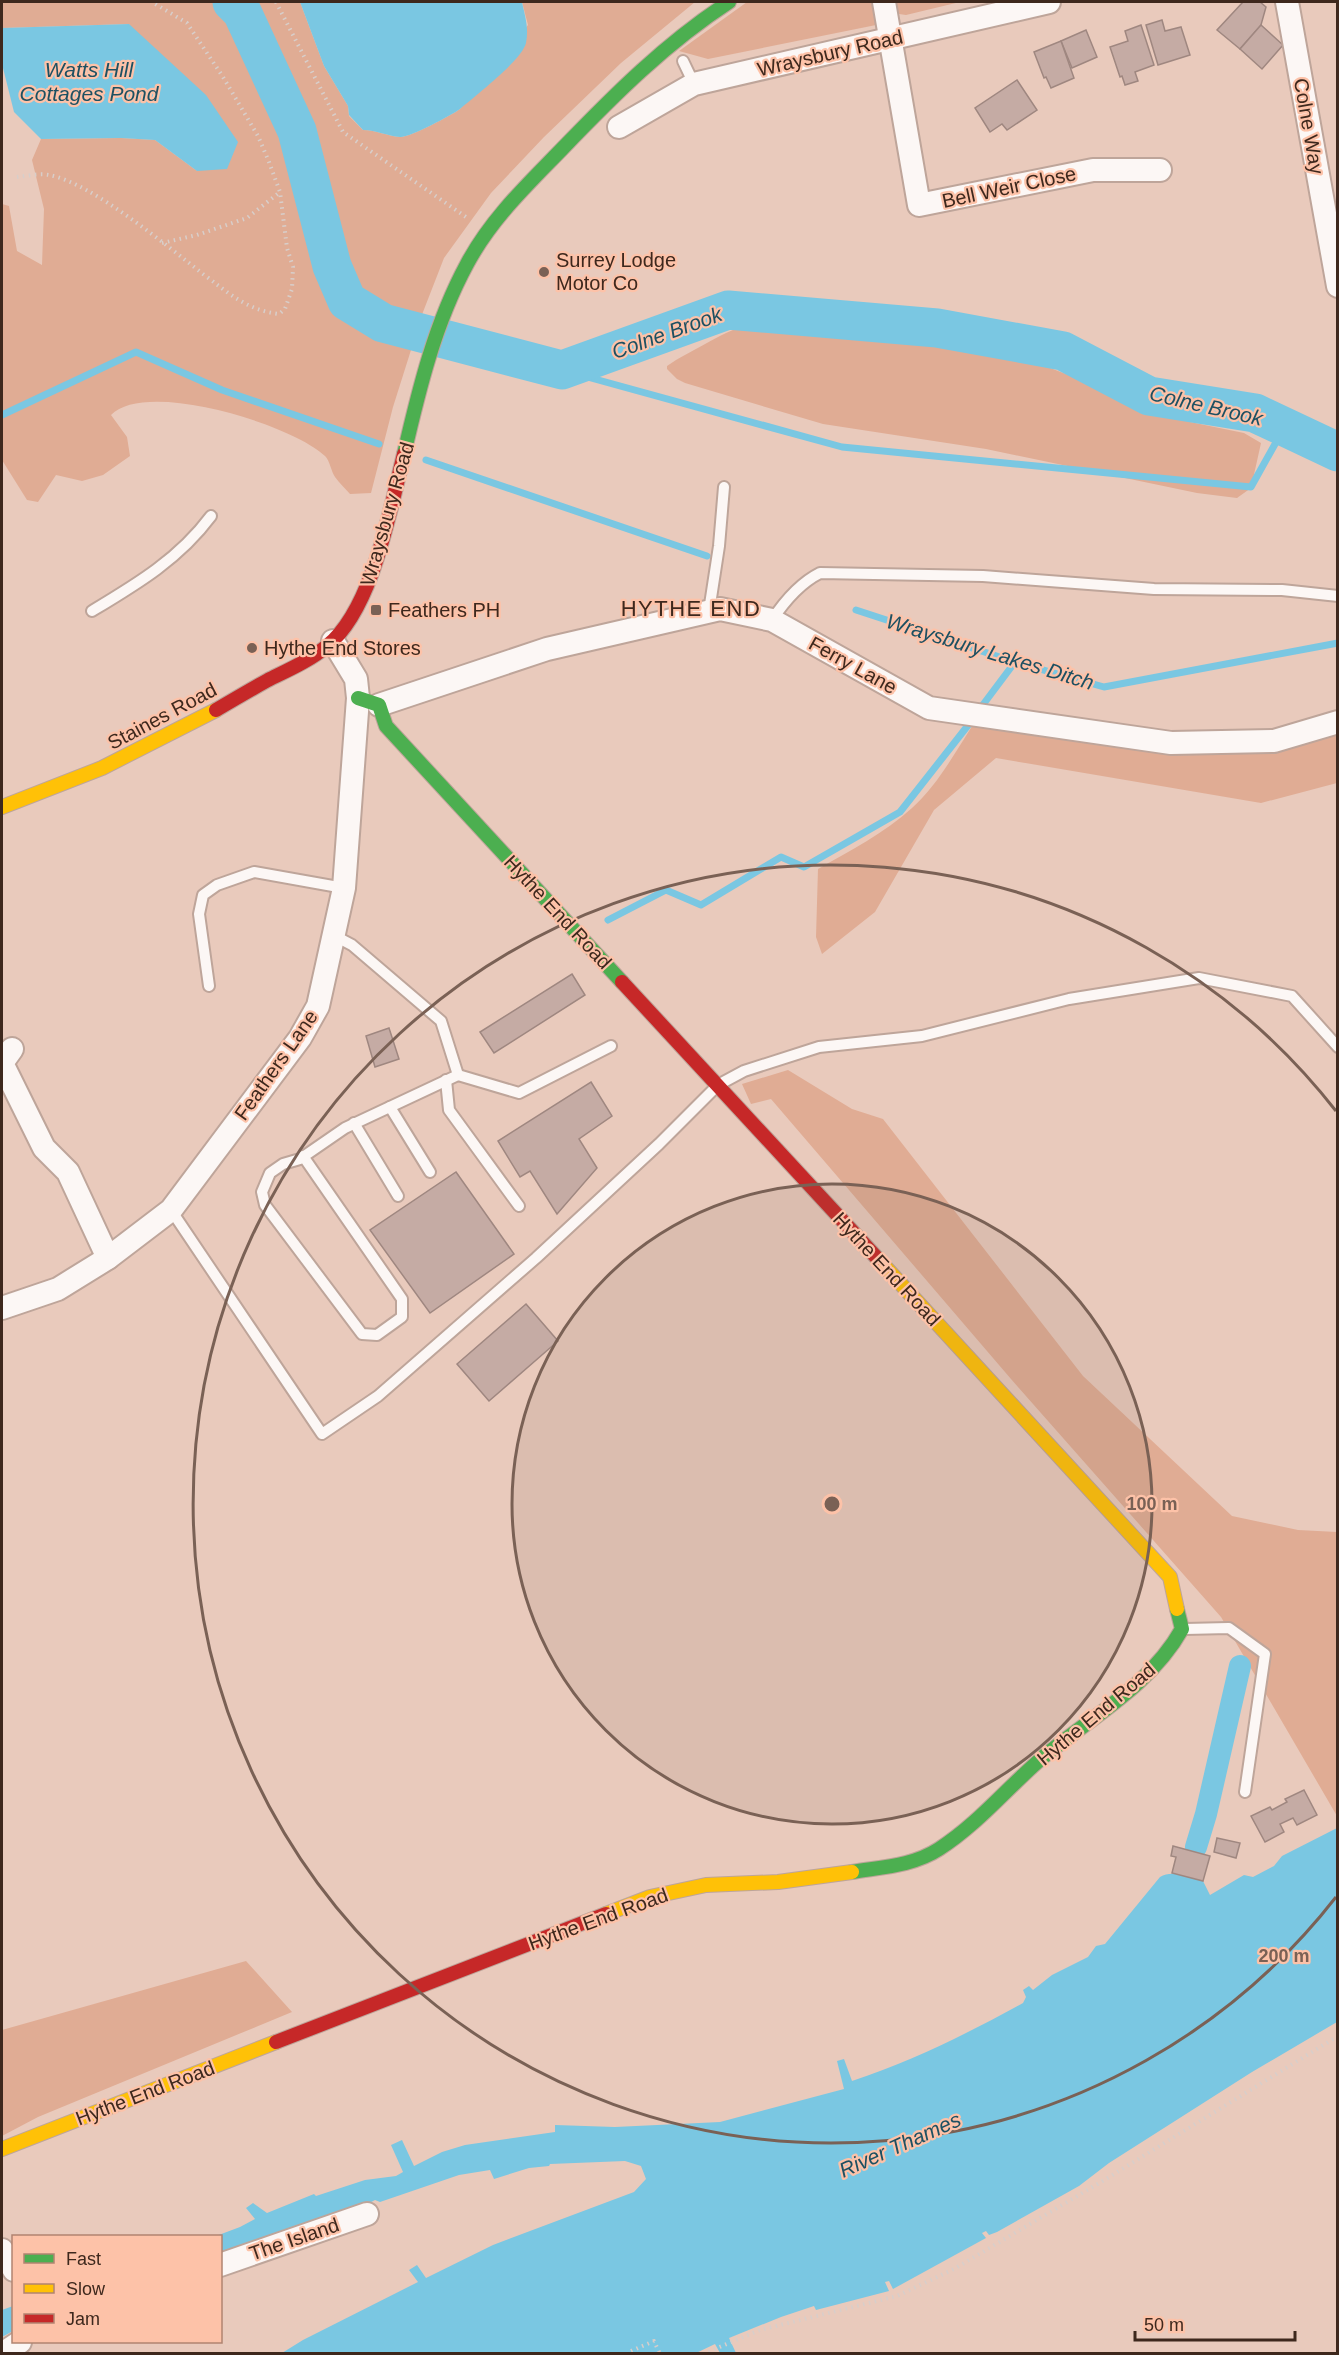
<svg xmlns="http://www.w3.org/2000/svg" width="1339" height="2355" font-family="Arial,sans-serif">
<rect width="100%" height="100%" fill="#e9cabc"/>
<g fill="#e0ac94">
<path d="M2,2H300L324,66L348,106L349,116L363,130C376,130 387,136 400,137C409,138 452,115 460,109L528,25L522,2H695L621,63L544,137L491,193L444,258L423,312L393,407L371,493L350,494C345,488 339,483 335,477C331,471 330,461 325,456C293,425 146,379 111,415L127,437L130,456L103,475L82,481L56,475L38,502L27,500L2,460V204L9,206L17,251L42,265L44,209L32,160L41,139L121,138L155,140L197,171L129,24L2,28Z"/>
<polygon points="747,2 874,2 881,24 708,59 679,51"/>
<polygon points="897,2 960,2 906,15 899,14 896,8"/>
<path d="M801,316L991,345L1190,422L1244,433L1261,443L1251,488L1237,498L1197,493L986,449L823,424L685,383L677,379L667,369V366L676,360C722,335 746,317 801,316Z"/>
<path d="M1337,712V783L1261,803L996,758L934,810L875,912L822,954L816,937L818,869C849,851 885,833 912,808C940,783 959,745 980,714L1152,737H1274Z"/>
<polygon points="788,1070 852,1109 883,1119 1083,1376 1232,1516 1298,1530 1337,1532 1337,1816 1221,1617 1011,1379 771,1099 751,1104 742,1084"/>
<polygon points="246,1961 292,2012 38,2117 2,2136 2,2030"/>
</g>
<g fill="#7ac7e2">
<path d="M300,2H522C525,16 529,28 526,43C522,60 475,96 460,109C452,115 409,138 400,137C387,136 376,130 363,130L349,115L348,106L324,66Z"/>
<polygon points="129,24 206,95 238,142 227,169 197,171 155,140 121,138 41,139 14,112 2,64 2,28"/>
<path d="M1337,1828V2022L1252,2072L1109,2163L1079,2186L997,2232L989,2235L986,2231L982,2233L986,2238L893,2289L889,2281L885,2282L889,2291L816,2310L814,2306L781,2317L729,2338L736,2353H720L715,2344L694,2354L282,2353L303,2340L418,2282L409,2270L417,2265L426,2278L493,2245L634,2192L646,2179L641,2166L625,2161L550,2164L549,2166L529,2168L494,2179L490,2170L459,2175L380,2202L375,2200L344,2216L221,2259L220,2236H216L240,2227L255,2219L246,2208L253,2203L267,2213L314,2194L316,2196L365,2180L396,2176L403,2172L391,2145L402,2140L414,2166L442,2152L465,2145L555,2132V2125L615,2127L720,2122L844,2089L837,2061L844,2059L852,2081C913,2061 968,2033 1023,2003L1026,1997L1023,1990L1029,1986L1033,1990L1052,1975L1088,1957L1096,1946L1105,1944L1160,1877C1173,1869 1190,1878 1203,1881L1210,1895L1244,1875L1253,1877L1274,1866L1282,1856Z"/>
<polygon points="13,2306 13,2331 2,2337 2,2310"/>
</g>
<g fill="none" stroke-linecap="round" stroke-linejoin="round">
<g stroke="#7ac7e2" stroke-width="7">
<polyline points="562,370 842,447 1251,487 1284,428"/>
<polyline points="2,415 136,352 222,390 379,444"/>
<polyline points="426,460 707,556"/>
<polyline points="856,610 1015,662 1104,687 1338,643"/>
<polyline points="979,710 1015,662"/>
<polyline points="608,920 666,890 701,905 781,857 804,867 900,812 973,719"/>
</g>
<polyline stroke="#7ac7e2" stroke-width="22" points="1196,1847 1206,1814 1240,1666"/>
<polyline stroke="#7ac7e2" stroke-width="39" points="232,2 242,12 297,131 332,266 347,301 383,323 562,370 728,310 937,328 1063,351 1149,396 1255,413 1338,452"/>
</g>
<g fill="#c5aba4" stroke="#9f8780" stroke-width="1.5">
<polygon points="1243,2 1260,2 1266,7 1261,25 1240,49 1217,30"/>
<polygon points="1162,20 1165,31 1181,27 1190,55 1158,65 1146,25"/>
<polygon points="1141,25 1154,65 1135,72 1138,81 1125,85 1122,76 1120,77 1110,47 1128,41 1125,31"/>
<polygon points="1261,25 1283,45 1262,69 1240,49"/>
<polygon points="1086,30 1097,57 1072,68 1061,41"/>
<polygon points="1061,41 1074,78 1051,88 1046,77 1044,78 1034,52"/>
<polygon points="1017,80 1037,110 1007,130 1002,124 990,132 975,108"/>
<polygon points="572,974 585,995 494,1053 480,1032"/>
<polygon points="389,1028 399,1059 375,1067 366,1036"/>
<polygon points="591,1082 612,1116 579,1139 597,1168 557,1214 530,1171 520,1177 498,1141"/>
<polygon points="456,1172 514,1254 430,1313 370,1230"/>
<polygon points="526,1304 558,1341 489,1401 457,1364"/>
<polygon points="1304,1790 1317,1815 1297,1825 1293,1818 1280,1824 1284,1832 1265,1842 1251,1816 1270,1807 1272,1810 1287,1802 1285,1799"/>
<polygon points="1217,1838 1240,1843 1236,1858 1214,1852"/>
<polygon points="1173,1846 1210,1856 1203,1881 1172,1873 1176,1857 1171,1856"/>
</g>
<g fill="none" stroke-linecap="round" stroke-linejoin="round">
<g stroke="#bea59a" stroke-width="14">
<g id="lane">
<polyline points="683,61 694,84"/>
<path d="M92,611C137,584 179,559 211,516"/>
<polyline points="709,611 719,546 724,487"/>
<path d="M772,620C784,602 800,583 820,573L983,576L1154,589L1282,590L1338,596"/>
<polyline points="209,986 199,914 203,895 217,885 254,872 344,888"/>
<polyline points="458,1075 519,1093 611,1046"/>
<polyline points="446,1080 449,1110 519,1206"/>
<polyline points="390,1107 430,1172"/>
<polyline points="354,1123 398,1196"/>
<polyline points="303,1156 402,1299 402,1317 377,1335 362,1334 265,1205 262,1192 270,1173 283,1164 300,1159 345,1128 458,1075 441,1021 352,945 333,935"/>
<polyline points="171,1210 322,1434 378,1396 536,1258 659,1144 718,1085 744,1071 819,1047 922,1036 1069,999 1199,978 1292,996 1338,1047"/>
<polyline points="1185,1629 1229,1628 1265,1654 1245,1792"/>
</g>
</g>
<g stroke="#bea59a" stroke-width="26">
<g id="street">
<polyline points="884,2 919,205 1093,170 1160,170"/>
<polyline points="1287,2 1338,286"/>
<polyline points="619,127 694,84 1049,2"/>
<polyline points="379,705 547,649 720,609 772,620 929,708 1171,743 1274,741 1338,722"/>
<polyline points="12,1049 2,1063 44,1148 68,1172 108,1258"/>
<polyline points="2,1308 58,1289 108,1258 171,1210 300,1038 318,1006 344,888 358,698 356,679 333,641"/>
<polyline points="2,2250 14,2270"/>
<polyline points="220,2265 367,2214"/>
<polyline points="2,2354 20,2342"/>
</g>
</g>
<g stroke="#bea59a" stroke-width="16">
<g id="fast">
<path d="M404,454C419,389 435,323 467,264C491,219 527,185 562,149C614,95 666,43 729,2"/>
<polyline points="358,698 379,705 386,726 622,982"/>
<path d="M852,1872C881,1867 913,1866 939,1849C978,1824 1007,1788 1042,1758C1091,1717 1150,1686 1182,1629L1177,1609"/>
</g>
</g>
<g stroke="#bea59a" stroke-width="16">
<g id="slow">
<polyline points="2,807 102,768 216,710"/>
<polyline points="877,1258 1170,1577 1177,1609"/>
<polyline points="606,1914 650,1897 706,1885 778,1882 852,1872"/>
<polyline points="2,2149 276,2042"/>
</g>
</g>
<g stroke="#bea59a" stroke-width="16">
<g id="jam">
<path d="M216,710C233,700 250,690 268,680C288,670 309,661 327,646C373,609 390,509 404,454"/>
<polyline points="622,982 877,1258"/>
<polyline points="276,2042 606,1914"/>
</g>
</g>
<g stroke="#d8ceca" stroke-width="4" stroke-dasharray="1.5 4.5" stroke-linecap="butt">
<polyline points="276,2 343,132 466,217"/>
<path d="M17,177C27,176 39,173 49,175C92,183 167,246 203,274C229,293 246,310 279,314L285,309L292,289L293,267L287,248L280,192L269,162L258,136L223,77L187,23L152,2"/>
<polyline points="162,243 197,235 247,218 280,192"/>
<polyline points="631,2351 654,2341 660,2354"/>
<polyline points="703,2354 760,2330 897,2296 954,2269 1106,2179 1338,2036"/>
</g>
<use href="#lane" stroke="#fcf7f5" stroke-width="10"/>
<use href="#street" stroke="#fcf7f5" stroke-width="22"/>
<use href="#fast" stroke="#4caf50" stroke-width="14"/>
<use href="#slow" stroke="#ffc107" stroke-width="14"/>
<use href="#jam" stroke="#c62828" stroke-width="14"/>
</g>
<circle cx="832" cy="1504" r="320" fill="#7a6155" fill-opacity=".12"/>
<g fill="none" stroke="#7a6155" stroke-width="3">
<circle cx="832" cy="1504" r="320"/>
<path d="M1336 1897A639 639 0 1 1 1336 1111"/>
</g>
<g fill="#7a6155" stroke="#fdc2a8" stroke-width="2">
<circle cx="544" cy="272" r="6"/>
<rect x="370" y="604" width="12" height="12" rx="3"/>
<circle cx="252" cy="648" r="6"/>
</g>
<g text-anchor="middle" stroke-width="4.5" stroke-linejoin="round" paint-order="stroke">
<g font-size="20" fill="#3e281d" stroke="#fdc2a8">
<text transform="translate(830 53) rotate(-13)" y="7">Wraysbury Road</text>
<text transform="translate(1309 126) rotate(80)" y="7">Colne Way</text>
<text transform="translate(1009 187) rotate(-12)" y="7">Bell Weir Close</text>
<text transform="translate(387 514) rotate(-74)" y="7">Wraysbury Road</text>
<text transform="translate(853 665) rotate(29)" y="7">Ferry Lane</text>
<text transform="translate(162 716) rotate(-28)" y="7">Staines Road</text>
<text transform="translate(558 912) rotate(47)" y="7">Hythe End Road</text>
<text transform="translate(276 1065) rotate(-55)" y="7">Feathers Lane</text>
<text transform="translate(887 1269) rotate(47)" y="7">Hythe End Road</text>
<text transform="translate(1096 1714) rotate(-40)" y="7">Hythe End Road</text>
<text transform="translate(598 1919) rotate(-20)" y="7">Hythe End Road</text>
<text transform="translate(145 2093) rotate(-21)" y="7">Hythe End Road</text>
<text transform="translate(294 2239) rotate(-19)" y="7">The Island</text>
</g>
<g font-size="20" fill="#3e281d" stroke="#fdc2a8" text-anchor="start">
<text x="556" y="267">Surrey Lodge<tspan x="556" dy="23">Motor Co</tspan></text>
<text x="388" y="617">Feathers PH</text>
<text x="264" y="655">Hythe End Stores</text>
</g>
<g font-size="21" font-style="italic" fill="#1d5062" stroke="#fdc2a8">
<text x="89" y="77">Watts Hill<tspan x="89" dy="24">Cottages Pond</tspan></text>
<text transform="translate(667 333) rotate(-20)" y="7">Colne Brook</text>
<text transform="translate(1206 406) rotate(13)" y="7">Colne Brook</text>
<text transform="translate(990 652) rotate(17)" y="7">Wraysbury Lakes Ditch</text>
<text transform="translate(900 2145) rotate(-24)" y="7">River Thames</text>
</g>
<g font-size="22" letter-spacing="1.5" fill="#3e281d" stroke="#fdc2a8">
<text x="691" y="616">HYTHE END</text>
</g>
</g>
<circle cx="832" cy="1504" r="9" fill="#7a6155" stroke="#fdc2a8" stroke-width="3"/>
<g font-size="18" text-anchor="middle" font-weight="bold" fill="#7a6155" stroke="#fdc2a8" stroke-width="4.5" stroke-linejoin="round" paint-order="stroke">
<text x="1152" y="1510">100 m</text>
<text x="1284" y="1962">200 m</text>
</g>
<rect width="1339" height="2355" fill="none" stroke="#3e281d" stroke-width="6"/>
<rect x="12" y="2235" width="210" height="108" fill="#fdc2a8" stroke="#b18470" stroke-width="1.5"/>
<rect x="24" y="2254" width="30" height="9" fill="#4caf50" stroke="#b18470" stroke-width="1.5"/>
<text x="66" y="2265" font-size="18" fill="#3e281d">Fast</text>
<rect x="24" y="2284" width="30" height="9" fill="#ffc107" stroke="#b18470" stroke-width="1.5"/>
<text x="66" y="2295" font-size="18" fill="#3e281d">Slow</text>
<rect x="24" y="2314" width="30" height="9" fill="#c62828" stroke="#b18470" stroke-width="1.5"/>
<text x="66" y="2325" font-size="18" fill="#3e281d">Jam</text>
<path d="M1135 2331v9h160v-9" fill="none" stroke="#3e281d" stroke-width="3"/>
<text x="1144" y="2331" font-size="18" fill="#3e281d" stroke="#fdc2a8" stroke-width="4.5" paint-order="stroke">50 m</text>
</svg>
